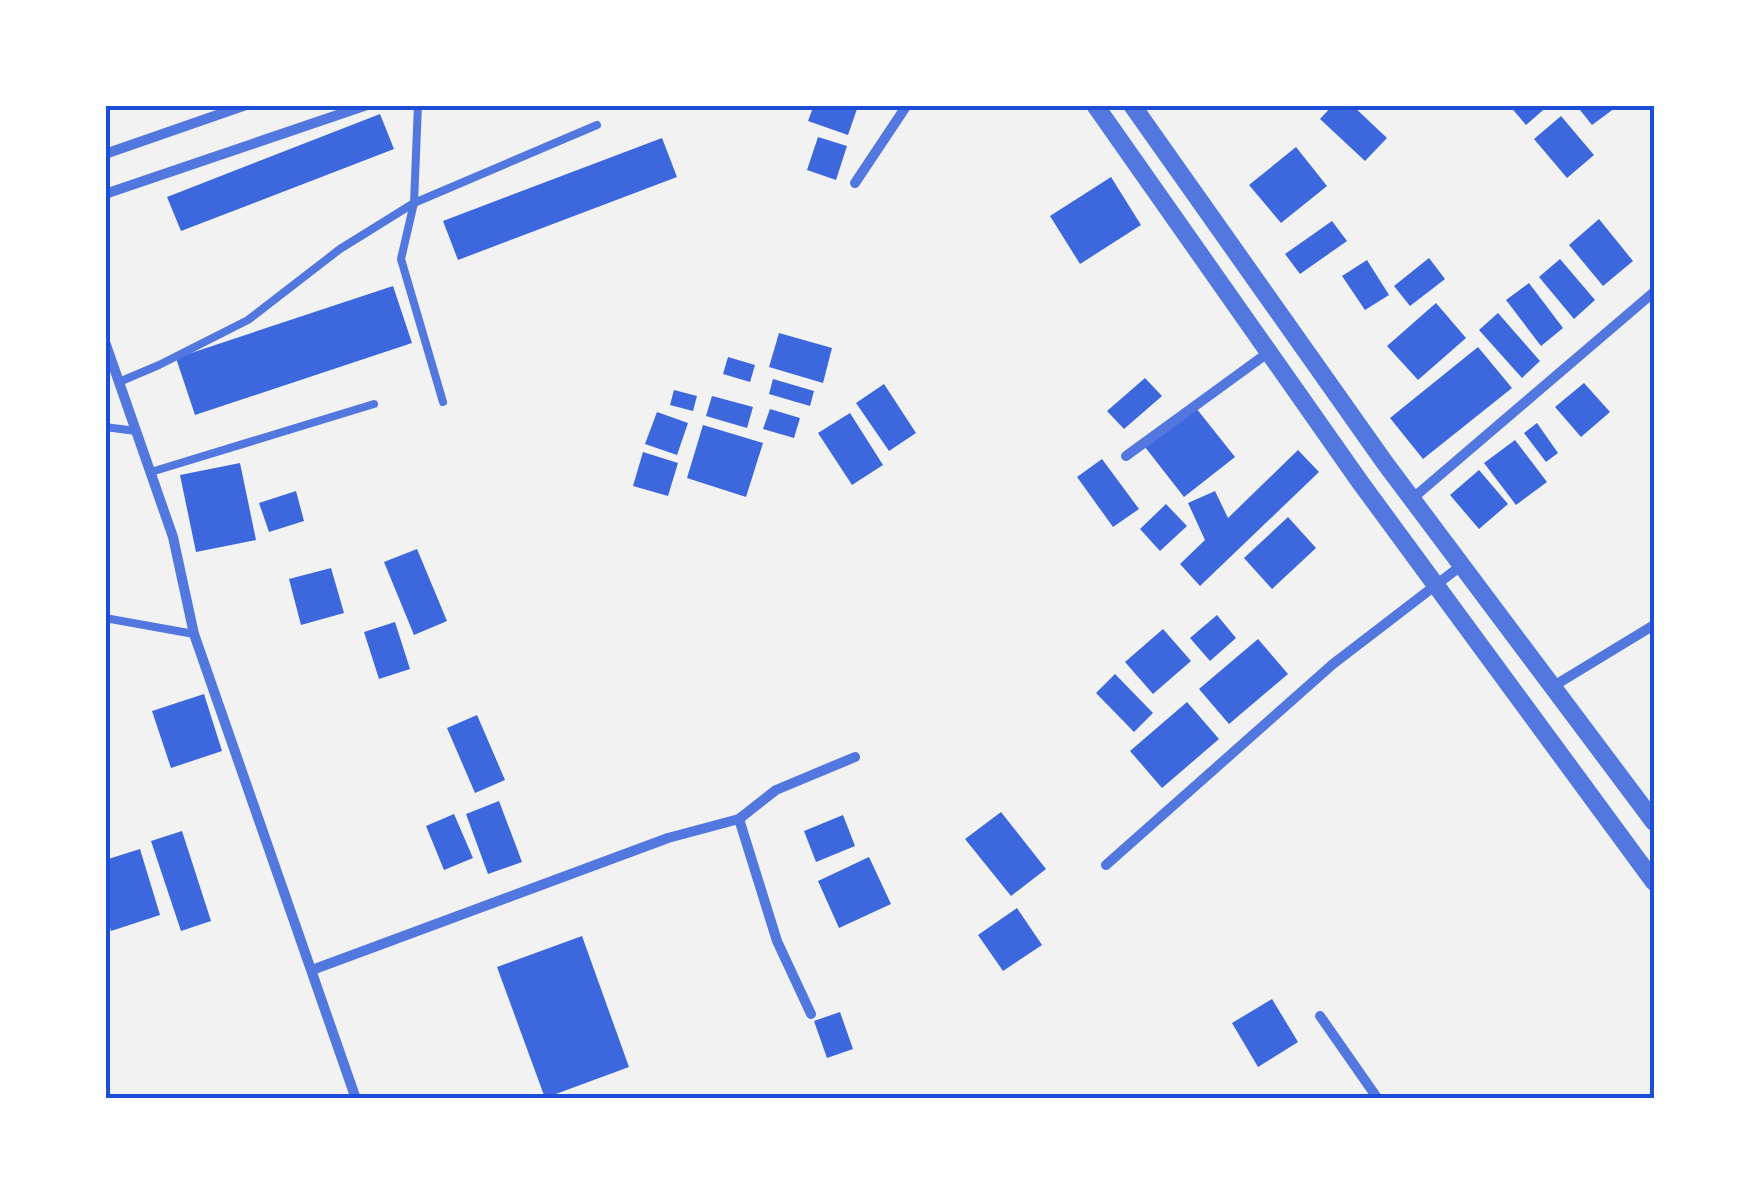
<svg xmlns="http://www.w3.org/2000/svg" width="1759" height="1204" font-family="'Noto Sans',sans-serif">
<rect width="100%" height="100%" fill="#f2f2f2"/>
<g fill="#3d67dc">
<polygon points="814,105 844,105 857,109 848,135 808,121"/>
<polygon points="1333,105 1352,105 1387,138 1365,161 1320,119"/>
<polygon points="1509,105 1549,105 1526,125"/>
<polygon points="1576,105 1619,105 1592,125"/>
<polygon points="380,114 394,149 181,231 167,197"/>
<polygon points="1561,116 1594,155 1567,178 1534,139"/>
<polygon points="818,137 847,146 836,180 807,170"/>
<polygon points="662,138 677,177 458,260 443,221"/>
<polygon points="1296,147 1327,186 1281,223 1249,185"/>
<polygon points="1111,177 1141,225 1080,264 1050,216"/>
<polygon points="1599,219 1633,261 1603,286 1569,245"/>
<polygon points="1332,221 1347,241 1300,274 1285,254"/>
<polygon points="1429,258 1445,279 1410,306 1394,286"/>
<polygon points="1560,259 1595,300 1574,319 1539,277"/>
<polygon points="1367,260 1389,295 1365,310 1342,276"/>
<polygon points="1529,283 1563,328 1541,346 1506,300"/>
<polygon points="393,286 412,343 195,415 176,358"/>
<polygon points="1436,303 1466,338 1418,380 1387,346"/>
<polygon points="1498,313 1540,361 1522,378 1479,330"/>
<polygon points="779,333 832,348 823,383 769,367"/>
<polygon points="1478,347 1512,388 1423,459 1390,418"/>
<polygon points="728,357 755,365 750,382 723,374"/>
<polygon points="1145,378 1162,396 1124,429 1107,411"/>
<polygon points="773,379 814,391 810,406 769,394"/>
<polygon points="1584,383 1610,412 1581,437 1555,407"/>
<polygon points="884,384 916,433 889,451 856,403"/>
<polygon points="674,390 697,396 693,411 670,405"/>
<polygon points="712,396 753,407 747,428 706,416"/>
<polygon points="1196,408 1235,457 1184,497 1145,447"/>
<polygon points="770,409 800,418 794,438 763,429"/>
<polygon points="657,412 688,423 677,455 645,444"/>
<polygon points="850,413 883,465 852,485 818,433"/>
<polygon points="1537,423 1558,453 1546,462 1524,433"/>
<polygon points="703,425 763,443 746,497 687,478"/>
<polygon points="1515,440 1547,482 1516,505 1484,463"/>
<polygon points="1298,450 1319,472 1200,586 1180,564 1205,540 1188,503 1215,491 1228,518"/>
<polygon points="643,452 678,463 668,496 633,486"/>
<polygon points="1102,459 1139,509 1113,527 1077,477"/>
<polygon points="240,463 256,540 196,552 180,475"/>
<polygon points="1479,470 1508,504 1479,529 1450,495"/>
<polygon points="296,491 304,521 269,532 259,503"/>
<polygon points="1166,504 1187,526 1160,551 1140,529"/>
<polygon points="1288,517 1316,548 1272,589 1244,558"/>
<polygon points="417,549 447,621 414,635 384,562"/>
<polygon points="331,568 344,613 301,625 289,579"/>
<polygon points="1217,615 1236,638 1210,661 1190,638"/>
<polygon points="395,622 410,669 379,679 364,632"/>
<polygon points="1163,629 1191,661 1153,694 1125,662"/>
<polygon points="1258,639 1288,674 1229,724 1199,689"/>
<polygon points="1115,674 1153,713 1134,732 1096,693"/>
<polygon points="204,694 222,751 171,768 152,711"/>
<polygon points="1187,702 1219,739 1162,788 1130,751"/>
<polygon points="477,715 505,780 475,793 447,728"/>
<polygon points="499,801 522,862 488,874 466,814"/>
<polygon points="1001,812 1046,869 1011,896 965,839"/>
<polygon points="454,814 473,858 444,870 426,826"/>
<polygon points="843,815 855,846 816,862 804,831"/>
<polygon points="182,831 211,921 181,931 151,841"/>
<polygon points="140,849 160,915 111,931 105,912 105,860"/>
<polygon points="869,857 891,904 839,928 818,881"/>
<polygon points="1017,908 1042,945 1003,971 978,935"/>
<polygon points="582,936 629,1067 545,1098 497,967"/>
<polygon points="1272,999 1298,1042 1258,1067 1232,1023"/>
<polygon points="840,1012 853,1049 827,1058 814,1021"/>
</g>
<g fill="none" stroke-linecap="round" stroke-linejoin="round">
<g stroke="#5277de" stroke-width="8">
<polyline points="119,382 159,365 248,320 340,249 414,203 418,105"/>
<polyline points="443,402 401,259 414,203 597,125"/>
<polyline points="105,427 136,431"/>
<polyline points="151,472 374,404"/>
<polyline points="105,618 194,634"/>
</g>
<g stroke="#5277de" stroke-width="10">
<polyline points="105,154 246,105"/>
<polyline points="855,183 907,105"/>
<polyline points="105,194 367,105"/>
<polyline points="105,342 173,537 194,634 356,1099"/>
<polyline points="1126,456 1269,352"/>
<polyline points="1413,498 1654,292"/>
<polyline points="1552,687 1654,625"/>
<polyline points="739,819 777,941 811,1014"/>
<polyline points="1106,865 1333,664 1462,565"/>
<polyline points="312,970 668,838 739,819 776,790 855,757"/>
<polyline points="1320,1016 1378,1099"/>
</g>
<g stroke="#5277de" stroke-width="18">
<polyline points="1095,105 1360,482 1654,882"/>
<polyline points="1132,105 1385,463 1654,822"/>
</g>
</g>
<rect width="1759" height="1204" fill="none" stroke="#ffffff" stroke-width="215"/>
<rect x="108" y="108" width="1544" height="988" fill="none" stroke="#1d4ed8" stroke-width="4"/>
</svg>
